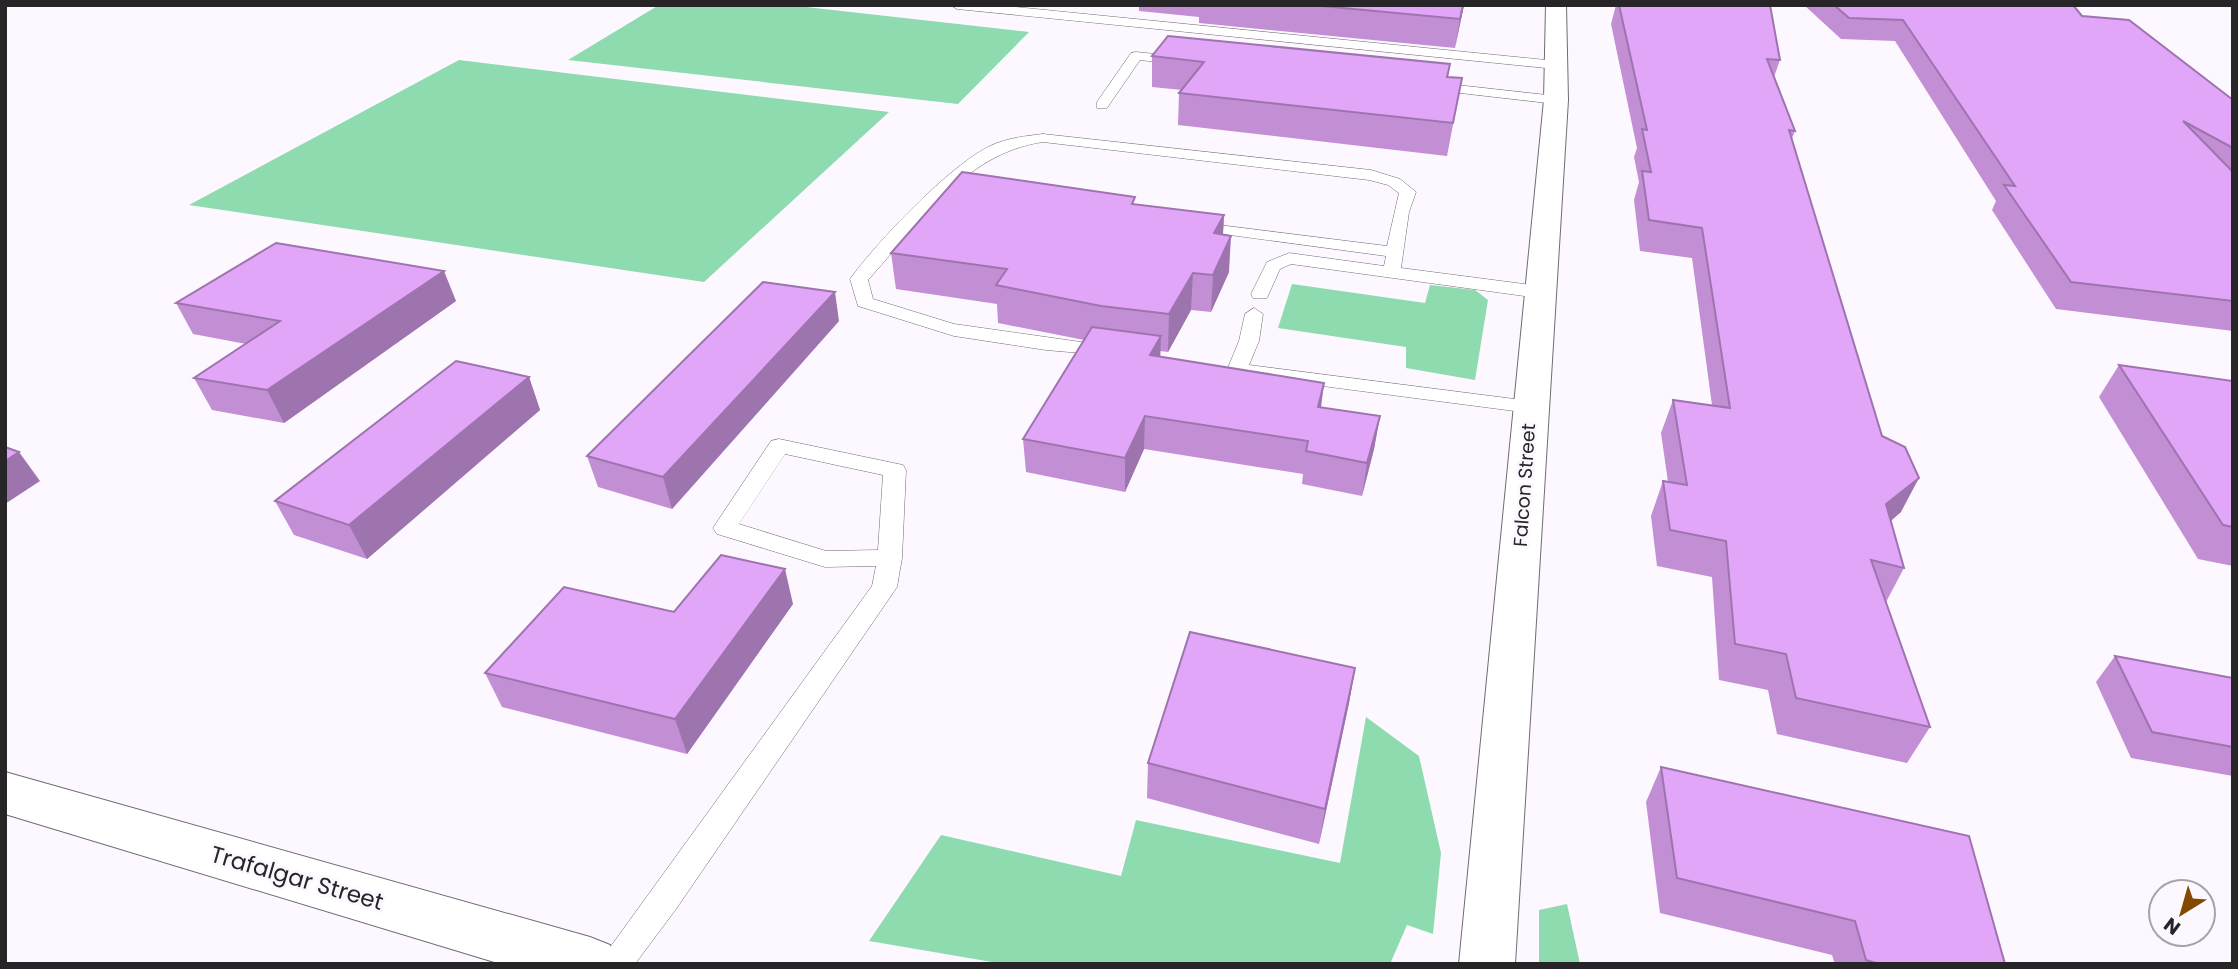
<svg xmlns="http://www.w3.org/2000/svg" width="2238" height="969" font-family="Poppins,sans-serif">
<rect width="100%" height="100%" fill="#fdf8ff"/>
<g fill="#8ddbaf">
<polygon points="659,5 788,5 1029,32 958,104 568,60"/>
<polygon points="459,60 889,112 704,282 189,205"/>
<polygon points="1292,284 1425,303 1430,285 1475,290 1488,300 1475,380 1406,368 1406,347 1278,328"/>
<polygon points="1366,717 1419,756 1441,853 1433,934 1407,925 1390,964 1004,964 869,941 941,835 1121,876 1136,820 1340,863"/>
<polygon points="1567,904 1580,964 1539,964 1539,910"/>
</g>
<g fill="none" stroke-linecap="round" stroke-linejoin="round">
<g stroke="#706b72" stroke-width="1">
<g id="lane">
<polygon points="951,5 995,5 1556,61 1563,65 1556,69 957,9"/>
<polygon points="1136,52 1184,57 1191,61 1184,65 1140,60 1107,108 1097,108 1097,102 1131,53"/>
<polygon points="1430,82 1556,96 1563,100 1556,104 1425,89 1423,86"/>
<path d="M1043,134L1371,170L1400,179L1416,192L1409,212L1401,268L1539,286L1548,292L1539,298L1291,264L1280,269L1267,298H1253L1251,294L1267,262L1289,253L1384,266L1386,256L1193,230L1187,229L1185,225L1187,221L1387,246L1399,193L1388,185L1369,180L1043,142C965,153 918,225 868,280L873,299L954,324L1109,346L1119,352L1116,356L1046,350L954,336L858,306L850,279C877,242 950,165 990,146C1007,138 1026,136 1043,134Z"/>
<polygon points="1254,308 1263,314 1259,341 1249,365 1530,401 1540,407 1530,413 1230,374 1227,370 1239,341 1245,314"/>
<path d="M779,439L903,465L906,470L902,558L897,587L676,909L635,964H598L872,586L876,566L825,567L717,534L713,528L771,441ZM785,454L883,475L878,550L826,551L739,524Z"/>
</g>
</g>
<g stroke="#706b72" stroke-width="2">
<polygon id="street" points="1546,5 1566,5 1568,100 1515,964 1459,964 1544,100"/>
</g>
<g stroke="#706b72" stroke-width="2">
<polygon id="secondary" points="5,772 590,937 610,945 618,964 501,964 5,814"/>
</g>
<use href="#lane" fill="#fff" fill-rule="evenodd"/>
<use href="#street" fill="#fff" fill-rule="evenodd"/>
<use href="#secondary" fill="#fff" fill-rule="evenodd"/>
</g>
<g fill="#c28fd5">
<polygon points="1139,5 1464,5 1455,48 1199,23 1199,17 1139,11"/>
<polygon points="1616,5 1770,5 1780,60 1774,77 1795,131 1792,138 1901,512 1891,521 1904,568 1886,602 1930,727 1907,763 1777,734 1768,690 1719,680 1712,577 1657,566 1651,516 1663,481 1668,482 1661,433 1673,400 1712,405 1692,258 1640,251 1634,200 1639,182 1634,157 1637,148 1611,24"/>
<polygon points="1804,5 2073,5 2082,16 2233,100 2233,331 2056,309 1992,210 1996,201 1895,41 1841,39"/>
<polygon points="1152,56 1450,64 1448,77 1462,78 1447,156 1178,125 1179,93 1182,90 1152,87"/>
<polygon points="1135,204 1224,215 1223,235 1229,272 1211,312 1191,310 1168,352 1160,351 1160,357 1321,407 1380,416 1374,449 1362,496 1302,484 1303,474 1144,449 1125,492 1026,472 1023,439 1084,340 998,323 997,304 896,289 891,253"/>
<polygon points="456,301 284,423 212,410 194,378 246,344 193,334 176,303"/>
<polygon points="839,321 672,509 598,487 587,456"/>
<polygon points="2119,365 2233,381 2233,566 2198,559 2099,397"/>
<polygon points="529,377 540,410 367,559 294,535 275,501"/>
<polygon points="793,604 687,754 502,707 485,673 674,612"/>
<polygon points="2115,656 2233,678 2233,776 2131,758 2096,682"/>
<polygon points="1355,668 1349,703 1319,844 1147,798 1148,763"/>
<polygon points="1661,767 2005,964 1835,964 1832,955 1660,913 1646,802"/>
</g>
<g fill="#9e74ae">
<polygon points="1463,5 1464,5 1455,48 1460,19"/>
<polygon points="1224,215 1222,250 1214,233"/>
<polygon points="1231,236 1229,272 1211,312 1213,275"/>
<polygon points="444,271 456,301 284,423 267,390"/>
<polygon points="1193,273 1191,310 1168,352 1169,314"/>
<polygon points="835,292 839,321 672,509 663,477"/>
<polygon points="1161,336 1160,367 1150,355"/>
<polygon points="529,377 540,410 367,559 349,525"/>
<polygon points="1324,383 1320,416 1318,407"/>
<polygon points="1145,416 1144,449 1125,492 1125,458"/>
<polygon points="1380,416 1374,449 1362,496 1367,463"/>
<polygon points="19,452 40,481 5,504 5,461"/>
<polygon points="1919,478 1901,512 1868,539 1886,504"/>
<polygon points="785,569 793,604 687,754 675,719"/>
<polygon points="1355,668 1349,703 1319,844 1325,809"/>
</g>
<g fill="#e2a6f8" stroke="#9e74ae" stroke-width="2">
<polygon points="1311,5 1463,5 1460,19"/>
<polygon points="1619,5 1770,5 1780,60 1767,59 1795,131 1789,130 1882,436 1905,447 1919,478 1886,504 1904,568 1871,560 1930,727 1796,698 1786,654 1735,644 1726,541 1670,530 1663,481 1687,485 1673,400 1730,408 1702,228 1649,220 1642,171 1651,172 1642,129 1647,130"/>
<polygon points="1834,5 2073,5 2082,16 2129,20 2233,100 2233,148 2183,121 2233,172 2233,301 2071,282 2004,185 2015,186 1903,20 1849,18"/>
<polygon points="1168,36 1450,64 1447,77 1462,78 1453,123 1179,93 1204,62 1152,56"/>
<polygon points="962,172 1135,197 1132,204 1224,215 1214,233 1231,236 1213,275 1193,273 1169,314 1101,306 996,285 1007,269 891,253"/>
<polygon points="276,243 444,271 267,390 194,378 280,321 176,303"/>
<polygon points="763,282 835,292 663,477 587,456"/>
<polygon points="1092,327 1161,336 1150,355 1324,383 1318,407 1380,416 1367,463 1306,451 1308,441 1145,416 1125,458 1023,439"/>
<polygon points="456,361 529,377 349,525 275,501"/>
<polygon points="2119,365 2233,381 2233,527 2223,525"/>
<polygon points="5,447 19,452 5,461"/>
<polygon points="721,555 785,569 675,719 485,673 564,587 674,612"/>
<polygon points="1190,632 1355,668 1325,809 1148,763"/>
<polygon points="2115,656 2233,678 2233,747 2152,732"/>
<polygon points="1661,767 1969,836 2005,964 1879,964 1866,960 1855,921 1677,878"/>
</g>
<g text-anchor="middle" stroke-width="6" stroke-linejoin="round" paint-order="stroke">
<g font-size="19" fill="#272528" stroke="#fdf8ff">
<text transform="translate(1524 485) rotate(-86)" y="7">Falcon Street</text>
</g>
<g font-size="23" fill="#272528" stroke="#fdf8ff">
<text transform="translate(297 878) rotate(16)" y="8">Trafalgar Street</text>
</g>
</g>
<rect width="2238" height="969" fill="none" stroke="#272528" stroke-width="14"/>
<g transform="translate(2182 913) rotate(217)"><circle r="33" fill="#fdf8ff" stroke="#a7a4a9" stroke-width="2"/>
<path d="M0-5L12 26L0 18L-12 26Z" fill="#834900"/>
<text y="-10" font-size="19" font-weight="bold" text-anchor="middle" fill="#272528">N</text>
</g>
</svg>
